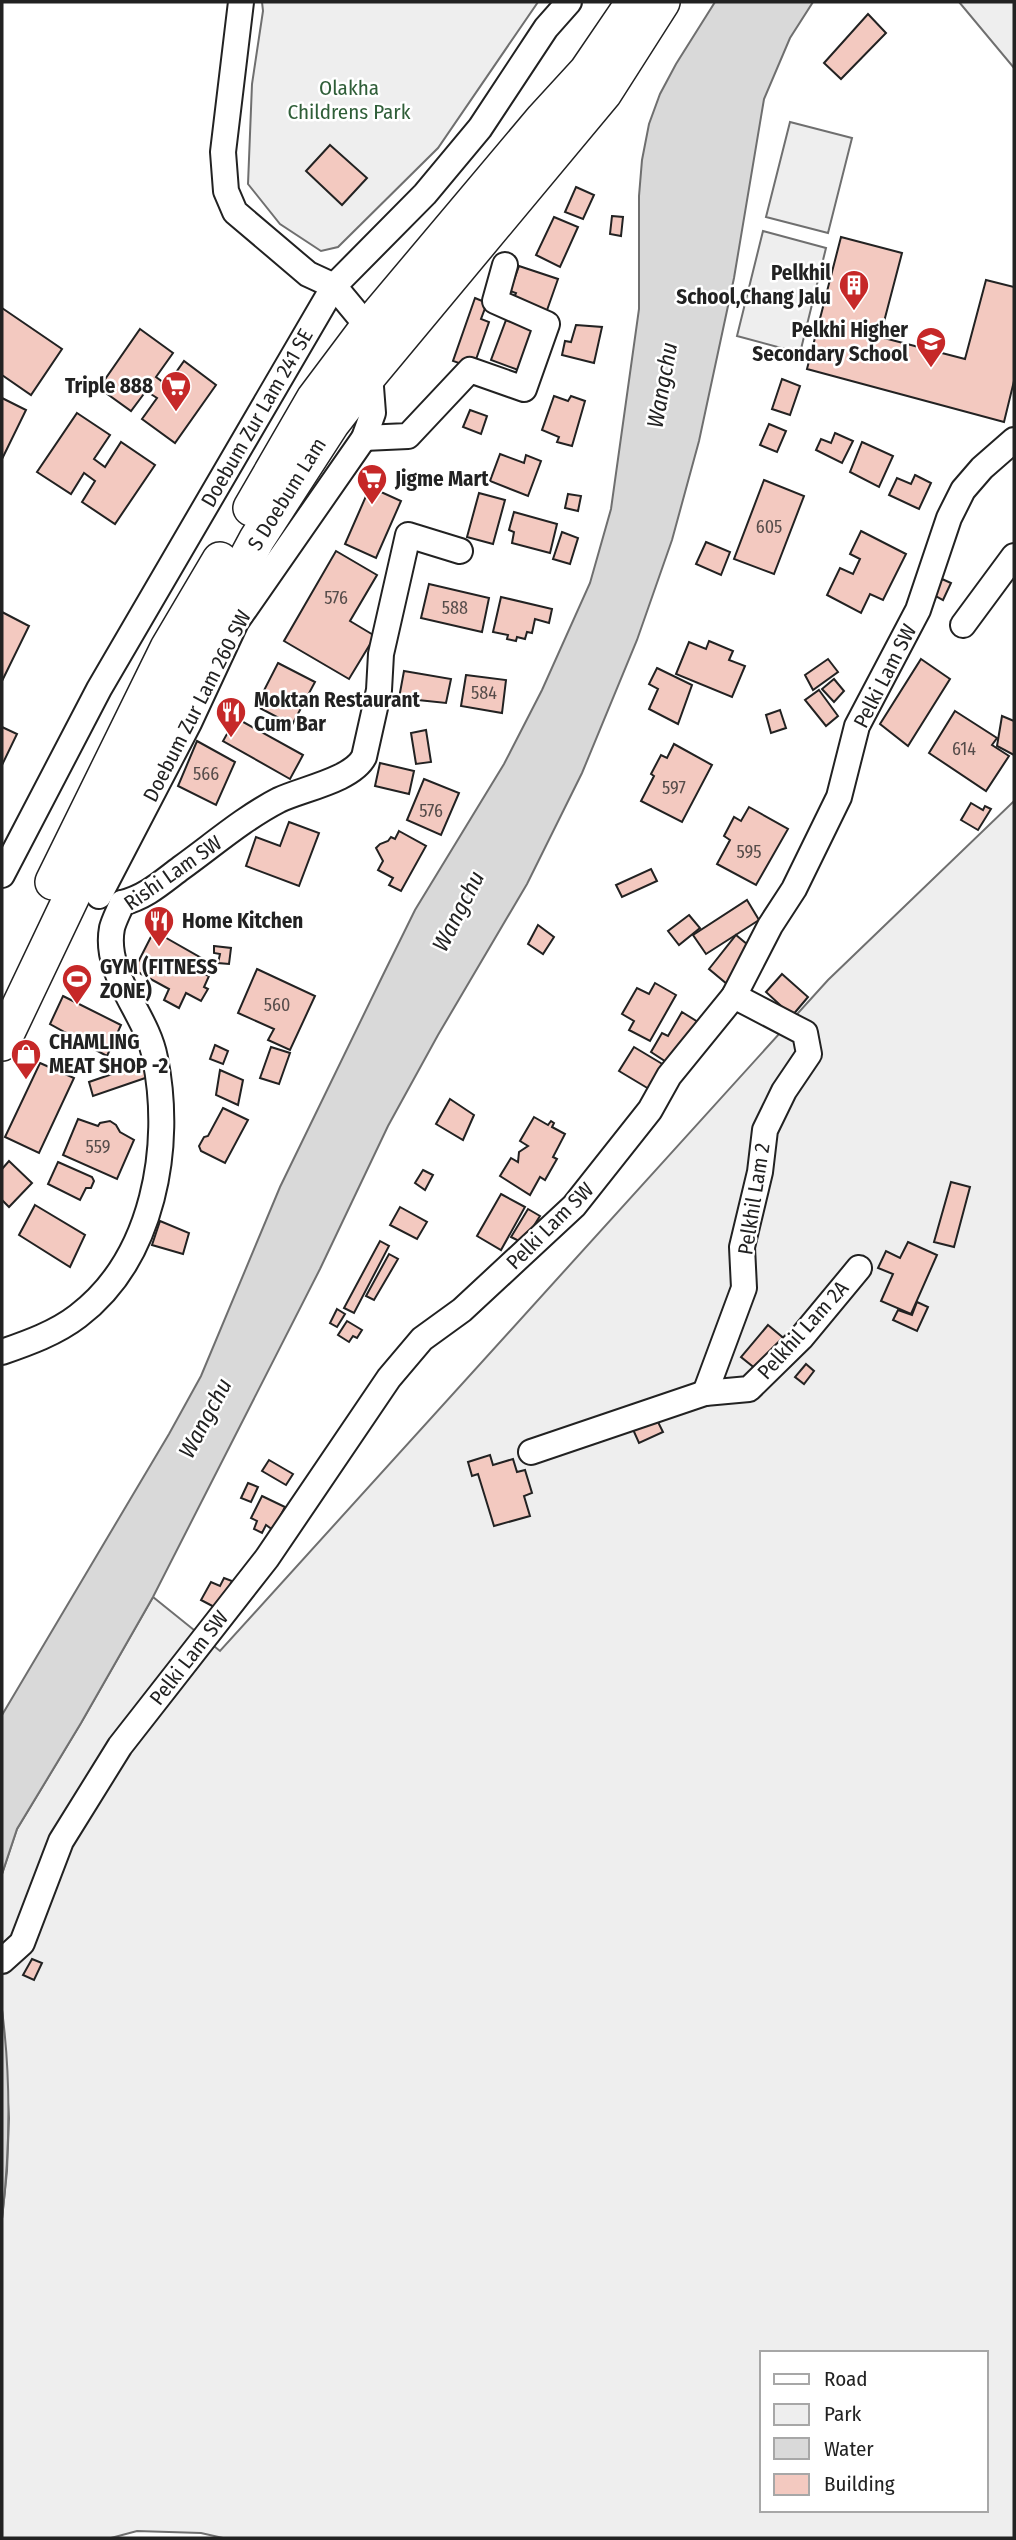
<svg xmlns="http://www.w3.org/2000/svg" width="1016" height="2540" font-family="'Fira Sans Condensed',sans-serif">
<rect width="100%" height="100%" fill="#fff"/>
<g fill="#eee" stroke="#6f6f6f" stroke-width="2" fill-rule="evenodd">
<polygon points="262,2 538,2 438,148 338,247 321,251 280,224 248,184 252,84 263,11"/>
<polygon points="959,2 1014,2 1014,68"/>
<polygon points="790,122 852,138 828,233 766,217"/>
<polygon points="763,231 826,248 800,353 737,336"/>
<path d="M1014,801V2538H223L201,2533L137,2531L111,2538H2V2219L7,2171L9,2118L2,2010V1874L17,1829L81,1723L153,1597L220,1651L828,980ZM762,2353H986V2510H762Z"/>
</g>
<g fill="#d9d9d9" stroke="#6f6f6f" stroke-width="2">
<polygon points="715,2 813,2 790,38 764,99 734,278 699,441 672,540 637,640 582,773 527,884 438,1035 388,1126 320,1269 153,1597 81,1723 17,1829 2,1874 2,1715 169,1434 201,1376 280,1187 383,975 415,910 504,764 542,690 590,583 611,509 639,309 639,196 642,160 649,124 660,94 676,64"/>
<path d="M2,2010C11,2079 10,2150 2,2219Z"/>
</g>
<g fill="#f3c9c0" stroke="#222" stroke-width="2">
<polygon points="868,14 886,33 841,79 824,63"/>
<polygon points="330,145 367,178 342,205 306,171"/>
<polygon points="576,187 594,195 583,219 565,212"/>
<polygon points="612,216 623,217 621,236 610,234"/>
<polygon points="554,217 578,227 560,267 536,255"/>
<polygon points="841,237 902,253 880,337 965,359 986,280 1014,287 1014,381 1004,422 807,369"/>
<polygon points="519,266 558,279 546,313 513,300 516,293 510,291"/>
<polygon points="475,298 487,303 481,319 489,322 473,368 453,361"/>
<polygon points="2,308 62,349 31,395 2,375"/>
<polygon points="506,320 536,331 521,371 491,360"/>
<polygon points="576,325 602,327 594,363 562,355 565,341 571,342"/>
<polygon points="140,329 173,353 156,377 167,385 184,361 216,385 175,443 142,419 157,398 146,391 131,411 99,388"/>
<polygon points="782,379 800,386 790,415 772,409"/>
<polygon points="554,396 568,401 571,396 585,401 572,446 557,442 559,437 542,430"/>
<polygon points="2,398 26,410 2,459"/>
<polygon points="470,410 487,416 481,434 463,427"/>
<polygon points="77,413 110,435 94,459 105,467 121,442 155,465 115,524 82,502 95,481 84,473 71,494 37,472"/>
<polygon points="769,424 786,431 777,452 760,445"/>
<polygon points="835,433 853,441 842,463 816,450 821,439 831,443"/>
<polygon points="862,442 893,456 879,487 850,472"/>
<polygon points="500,454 524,463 526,455 541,461 528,496 490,481"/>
<polygon points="915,475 931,483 919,509 889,495 897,478 911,484"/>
<polygon points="764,480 804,496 774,574 734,559"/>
<polygon points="370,487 401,501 376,558 345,544"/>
<polygon points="479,493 505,500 493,544 467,537"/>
<polygon points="568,494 581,496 578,511 565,508"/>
<polygon points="514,512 557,524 550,553 512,543 514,532 509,530"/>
<polygon points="861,531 906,554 883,600 870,594 861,613 827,595 840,568 853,574 860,559 850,554"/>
<polygon points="562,532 578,538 570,564 553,559"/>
<polygon points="706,542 730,552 721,575 696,564"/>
<polygon points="336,551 377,575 350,621 375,636 349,679 284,641"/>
<polygon points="942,579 951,583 943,600 934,595"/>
<polygon points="429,584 489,598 482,632 421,618"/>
<polygon points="501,597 552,609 549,623 535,619 532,633 527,632 525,639 517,637 516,641 507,639 508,635 493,632"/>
<polygon points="2,612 29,626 2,681"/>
<polygon points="709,641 733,651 729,660 745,666 732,697 676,674 689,642 706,649"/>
<polygon points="828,659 838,672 813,690 805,675"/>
<polygon points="921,659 950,679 908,746 880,724"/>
<polygon points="278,663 315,682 292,725 256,706"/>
<polygon points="657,668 692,685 678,724 649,709 658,689 649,684"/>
<polygon points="404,671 451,679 446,703 399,698"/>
<polygon points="466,675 506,680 502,713 461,706"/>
<polygon points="834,679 844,691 834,702 822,689"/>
<polygon points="819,690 838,716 826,726 805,700"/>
<polygon points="780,710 786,728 771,733 766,715"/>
<polygon points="955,711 997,738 992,745 1009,756 986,791 929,753"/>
<polygon points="1002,716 1014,721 1014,755 997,746"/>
<polygon points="236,718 303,755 290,779 223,741"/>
<polygon points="2,727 17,734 2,765"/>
<polygon points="426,730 431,762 416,764 411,733"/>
<polygon points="197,741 235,762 216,805 178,786"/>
<polygon points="674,744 712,765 682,822 641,801 654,776 651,774 661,755 667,758"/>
<polygon points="380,763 414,771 409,794 375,786"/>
<polygon points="424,779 459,793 441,835 407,820"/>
<polygon points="971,803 983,810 985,806 991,809 978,830 961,820"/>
<polygon points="749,807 788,829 756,885 717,864 730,840 724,836 734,817 741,821"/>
<polygon points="289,822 319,833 299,886 246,866 256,837 280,846"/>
<polygon points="399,831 426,846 401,891 389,885 393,878 378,870 383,861 376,848 380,844 388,841 391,837 395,839"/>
<polygon points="651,869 657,881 622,897 616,885"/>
<polygon points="747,900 759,920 706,954 693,935"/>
<polygon points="689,915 700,928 679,945 668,931"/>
<polygon points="538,925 554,937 543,954 528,944"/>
<polygon points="154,931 210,963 204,974 209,976 204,987 208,989 201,1001 186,993 179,1008 164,1000 169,989 134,970"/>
<polygon points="736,935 754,950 727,984 709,969"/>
<polygon points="214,946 231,948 229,964 218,963 220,954 214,953"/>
<polygon points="257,969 315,996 290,1050 268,1040 274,1029 238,1013"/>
<polygon points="782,974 808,997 792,1016 766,992"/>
<polygon points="655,983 676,995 650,1041 629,1030 634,1021 622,1014 637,988 649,994"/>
<polygon points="63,996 121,1025 107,1056 77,1040 73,1047 63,1040 66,1033 50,1024"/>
<polygon points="682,1012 698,1022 671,1065 651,1052 662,1033 668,1036"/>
<polygon points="215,1045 228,1051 223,1064 210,1059"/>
<polygon points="271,1047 290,1053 279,1084 260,1078"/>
<polygon points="634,1047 669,1068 654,1092 619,1071"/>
<polygon points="147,1062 151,1076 93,1096 89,1082"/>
<polygon points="40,1063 74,1078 39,1153 5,1137"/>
<polygon points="220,1070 243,1080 238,1105 216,1095"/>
<polygon points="450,1099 474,1115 463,1140 436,1124"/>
<polygon points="223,1108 248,1120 225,1163 201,1151 199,1146 204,1137 208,1136"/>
<polygon points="534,1117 548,1125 551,1121 554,1123 552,1127 565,1134 553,1157 557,1159 545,1180 540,1177 530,1195 500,1176 511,1158 518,1162 519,1152 528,1146 520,1141"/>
<polygon points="78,1119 98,1126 100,1123 110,1121 116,1125 120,1132 134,1140 117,1179 63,1155"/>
<polygon points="9,1161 32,1183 9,1207 2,1200 2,1169"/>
<polygon points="58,1162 92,1177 94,1181 91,1188 86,1188 80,1200 48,1184"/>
<polygon points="423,1170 433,1175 425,1190 415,1183"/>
<polygon points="951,1182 970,1187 954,1247 934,1242"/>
<polygon points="501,1194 525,1207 501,1250 477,1236"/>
<polygon points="35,1205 85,1235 70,1267 19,1235"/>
<polygon points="400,1207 427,1222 417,1239 390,1225"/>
<polygon points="528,1209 540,1216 523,1243 511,1237"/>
<polygon points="160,1221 189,1233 183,1254 152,1245"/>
<polygon points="380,1241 389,1246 354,1313 344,1308"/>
<polygon points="908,1242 937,1255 911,1314 881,1301 893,1274 878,1268 886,1251 900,1258"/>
<polygon points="389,1254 398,1259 374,1300 366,1296"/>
<polygon points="917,1302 928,1307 917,1331 893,1320 898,1310 912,1315"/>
<polygon points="337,1309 345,1314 337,1327 330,1323"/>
<polygon points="347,1321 362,1330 357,1338 353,1336 349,1342 338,1335"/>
<polygon points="768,1325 787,1341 761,1373 741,1357"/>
<polygon points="806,1364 814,1371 804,1384 795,1377"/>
<polygon points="654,1414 663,1432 639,1443 631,1425"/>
<polygon points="490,1455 493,1465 513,1459 517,1472 525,1470 532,1493 524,1496 530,1516 494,1526 478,1474 472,1476 468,1462"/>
<polygon points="269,1460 293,1474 286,1485 262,1471"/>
<polygon points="248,1483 258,1487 251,1502 241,1498"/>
<polygon points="262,1496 285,1507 273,1530 266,1525 262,1533 254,1529 257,1521 251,1518"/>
<polygon points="224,1578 232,1581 220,1610 201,1600 211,1582 220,1586"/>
<polygon points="32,1959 42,1963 34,1980 23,1975"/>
</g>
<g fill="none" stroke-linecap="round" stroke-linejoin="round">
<g stroke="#222" stroke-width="28">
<g id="minor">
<polyline points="241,2 223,152 226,191 235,212 308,274 334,286 368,327"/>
<polyline points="364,438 408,436 470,370 524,389 547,324 495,301 505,265"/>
<polyline points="963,625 1014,556"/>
<polyline points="2,875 99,689 334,286 425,194 480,128 546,28 569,2"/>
<polyline points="99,896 189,723 236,622 364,438 373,413 370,374"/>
<path d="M122,903C146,897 161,883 181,868C213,845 244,818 279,800C302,789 352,780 364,757L379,690L381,654L408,535L460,551"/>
<path d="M2,1352C28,1343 56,1333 78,1316C154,1258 173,1146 155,1058C147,1014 103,975 112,928C114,920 119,911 122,903"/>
<polyline points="705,1393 744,1288 742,1247 760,1172 765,1130 784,1091 809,1054 805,1033 734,996"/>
<polyline points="531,1452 705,1393 749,1389 801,1338 859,1268"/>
<polyline points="2,1961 22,1943 61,1841 120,1746 267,1558 389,1378 422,1339 462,1310 574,1206 650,1110 669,1076 734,996 770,926 794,889 839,797 857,726 918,610 949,518 963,490 982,468 1014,440"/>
</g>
</g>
<g stroke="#222" stroke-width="38">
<g id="highway">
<polyline points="251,508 314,399 368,327 543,119 587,71 634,2"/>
<polyline points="53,882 168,648 220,560"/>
<polyline points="2,1043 72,896 192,661 257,539 332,423 370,374 604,93 662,2"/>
</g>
</g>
<use href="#minor" stroke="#fff" stroke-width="24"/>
<use href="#highway" stroke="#fff" stroke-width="35"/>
</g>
<defs>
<g id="building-pin" transform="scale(1.575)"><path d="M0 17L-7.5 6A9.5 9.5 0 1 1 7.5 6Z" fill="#c62828" stroke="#fff"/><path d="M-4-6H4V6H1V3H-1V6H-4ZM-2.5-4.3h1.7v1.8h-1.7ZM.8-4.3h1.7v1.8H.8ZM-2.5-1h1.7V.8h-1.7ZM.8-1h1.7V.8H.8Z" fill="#fff"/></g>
<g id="school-pin" transform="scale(1.575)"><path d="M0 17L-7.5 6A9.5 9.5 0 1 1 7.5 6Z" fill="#c62828" stroke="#fff"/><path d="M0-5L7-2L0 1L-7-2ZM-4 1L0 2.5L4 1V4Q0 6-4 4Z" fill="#fff"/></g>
<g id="supermarket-pin" transform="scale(1.575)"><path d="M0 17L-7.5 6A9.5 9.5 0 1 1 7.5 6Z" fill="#c62828" stroke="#fff"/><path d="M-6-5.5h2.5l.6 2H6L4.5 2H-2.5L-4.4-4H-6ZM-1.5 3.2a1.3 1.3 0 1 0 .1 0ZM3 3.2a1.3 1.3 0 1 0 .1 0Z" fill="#fff"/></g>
<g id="restaurant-pin" transform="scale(1.575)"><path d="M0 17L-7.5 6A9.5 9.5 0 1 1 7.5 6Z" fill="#c62828" stroke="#fff"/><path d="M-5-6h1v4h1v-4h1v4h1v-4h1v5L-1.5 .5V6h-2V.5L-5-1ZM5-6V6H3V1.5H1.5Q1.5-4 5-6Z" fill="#fff"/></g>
<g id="stadium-pin" transform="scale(1.575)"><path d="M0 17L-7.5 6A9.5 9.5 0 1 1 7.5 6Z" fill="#c62828" stroke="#fff"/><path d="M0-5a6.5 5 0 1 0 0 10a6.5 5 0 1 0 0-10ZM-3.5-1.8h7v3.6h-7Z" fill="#fff"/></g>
<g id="shop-pin" transform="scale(1.575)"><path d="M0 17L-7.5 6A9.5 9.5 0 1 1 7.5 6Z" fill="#c62828" stroke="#fff"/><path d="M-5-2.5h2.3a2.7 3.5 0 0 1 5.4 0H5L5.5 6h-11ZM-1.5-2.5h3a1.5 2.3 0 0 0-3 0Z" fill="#fff"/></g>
</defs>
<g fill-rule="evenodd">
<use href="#building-pin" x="854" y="285"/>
<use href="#school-pin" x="931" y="342"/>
<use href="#supermarket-pin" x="176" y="386"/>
<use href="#supermarket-pin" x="372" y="479"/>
<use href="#restaurant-pin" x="231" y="712"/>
<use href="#restaurant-pin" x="159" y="921"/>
<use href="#stadium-pin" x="77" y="979"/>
<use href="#shop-pin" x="26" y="1054"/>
</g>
<g text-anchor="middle" stroke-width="5" stroke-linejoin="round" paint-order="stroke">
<g font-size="18" fill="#564c4a">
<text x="769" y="533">605</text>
<text x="336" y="604">576</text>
<text x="455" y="614">588</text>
<text x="484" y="699">584</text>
<text x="964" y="755">614</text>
<text x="206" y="780">566</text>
<text x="674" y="794">597</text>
<text x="431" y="817">576</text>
<text x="749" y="858">595</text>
<text x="277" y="1011">560</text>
<text x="98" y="1153">559</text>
</g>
<g font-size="21" fill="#2f5e38" stroke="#fff">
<text x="349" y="95">Olakha<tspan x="349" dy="24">Childrens Park</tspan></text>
</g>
<g font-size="21" font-weight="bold" fill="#222" stroke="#fff" text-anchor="start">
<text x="831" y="280" text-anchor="end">Pelkhil<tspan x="831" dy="24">School,Chang Jalu</tspan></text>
<text x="908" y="337" text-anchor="end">Pelkhi Higher<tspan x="908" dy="24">Secondary School</tspan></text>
<text x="153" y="393" text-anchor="end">Triple 888</text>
<text x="395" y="486">Jigme Mart</text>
<text x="254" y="707">Moktan Restaurant<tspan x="254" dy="24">Cum Bar</tspan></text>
<text x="182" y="928">Home Kitchen</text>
<text x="100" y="974">GYM (FITNESS<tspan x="100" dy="24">ZONE)</tspan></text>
<text x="49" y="1049">CHAMLING<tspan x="49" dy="24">MEAT SHOP -2</tspan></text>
</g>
<g font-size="21" fill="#222" stroke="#fff">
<text transform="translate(257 418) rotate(-60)" y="7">Doebum Zur Lam 241 SE</text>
<text transform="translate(287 494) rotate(-58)" y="7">S Doebum Lam</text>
<text transform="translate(885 676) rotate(-63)" y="7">Pelki Lam SW</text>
<text transform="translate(197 706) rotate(-63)" y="7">Doebum Zur Lam 260 SW</text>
<text transform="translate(173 873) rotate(-35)" y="7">Rishi Lam SW</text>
<text transform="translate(754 1199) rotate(-81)" y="7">Pelkhil Lam 2</text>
<text transform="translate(550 1226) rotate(-45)" y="7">Pelki Lam SW</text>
<text transform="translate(803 1330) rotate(-48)" y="7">Pelkhil Lam 2A</text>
<text transform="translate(189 1658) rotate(-52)" y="7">Pelki Lam SW</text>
</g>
<g font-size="23" font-style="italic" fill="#222" stroke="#fff">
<text transform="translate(662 385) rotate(-80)" y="8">Wangchu</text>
<text transform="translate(458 911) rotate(-63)" y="8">Wangchu</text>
<text transform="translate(205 1418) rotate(-62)" y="8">Wangchu</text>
</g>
</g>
<rect width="1016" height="2540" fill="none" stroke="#222222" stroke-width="7"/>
<rect x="760" y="2351" width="228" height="161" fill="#ffffff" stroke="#a7a7a7" stroke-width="2"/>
<rect x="774" y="2374" width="35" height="10" fill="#ffffff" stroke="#a7a7a7" stroke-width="2"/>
<text x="824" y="2386" font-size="21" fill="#222222">Road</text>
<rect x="774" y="2404" width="35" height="21" fill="#eeeeee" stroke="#a7a7a7" stroke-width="2"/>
<text x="824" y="2421" font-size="21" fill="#222222">Park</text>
<rect x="774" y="2438" width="35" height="21" fill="#d9d9d9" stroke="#a7a7a7" stroke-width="2"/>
<text x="824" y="2456" font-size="21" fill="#222222">Water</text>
<rect x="774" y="2474" width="35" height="21" fill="#f3c9c0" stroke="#a7a7a7" stroke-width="2"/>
<text x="824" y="2491" font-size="21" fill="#222222">Building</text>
</svg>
